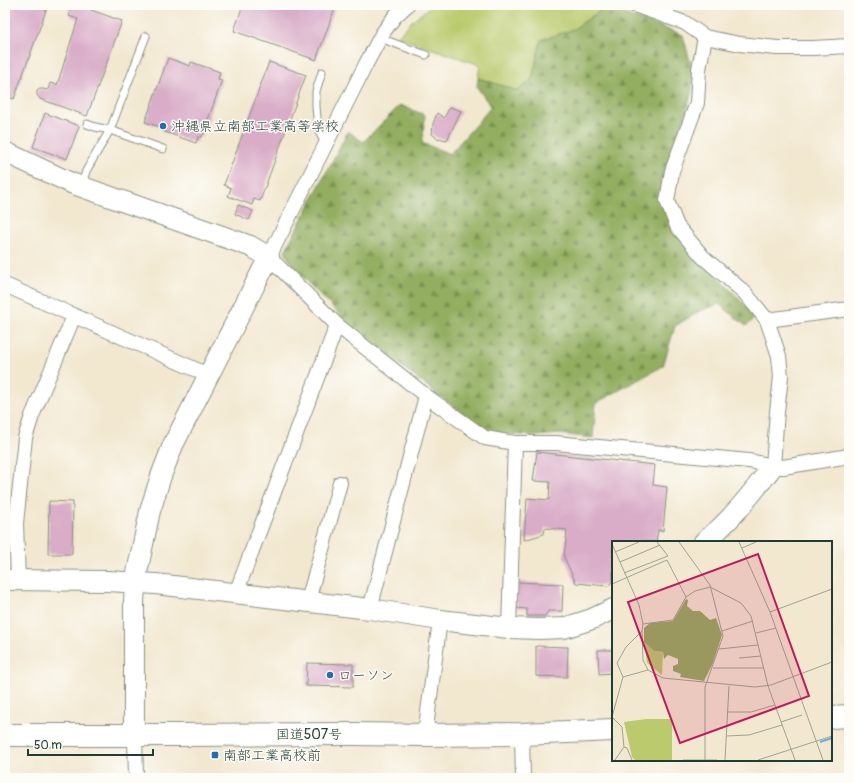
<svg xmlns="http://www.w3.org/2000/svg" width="854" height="783" font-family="Pangolin,'Klee One',sans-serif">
<defs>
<pattern id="forest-firs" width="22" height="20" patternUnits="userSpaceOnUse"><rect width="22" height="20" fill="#93ae60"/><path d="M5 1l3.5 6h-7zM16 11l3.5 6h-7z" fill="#778f50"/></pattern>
</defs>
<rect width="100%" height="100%" fill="#fdfcf7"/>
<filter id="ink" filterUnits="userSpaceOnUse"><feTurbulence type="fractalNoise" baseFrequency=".025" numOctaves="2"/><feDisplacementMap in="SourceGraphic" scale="8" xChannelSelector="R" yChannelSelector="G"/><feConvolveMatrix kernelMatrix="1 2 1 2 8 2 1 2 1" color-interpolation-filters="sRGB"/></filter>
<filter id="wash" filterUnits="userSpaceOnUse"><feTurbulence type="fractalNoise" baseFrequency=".012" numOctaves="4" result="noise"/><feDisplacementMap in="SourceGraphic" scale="16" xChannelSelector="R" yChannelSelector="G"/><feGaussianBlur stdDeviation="0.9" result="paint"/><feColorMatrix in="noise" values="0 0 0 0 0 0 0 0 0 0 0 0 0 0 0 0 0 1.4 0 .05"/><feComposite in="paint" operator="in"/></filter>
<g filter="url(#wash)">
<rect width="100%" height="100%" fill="#f2e8d0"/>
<polygon fill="#baca6d" stroke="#6c8450" points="433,5 599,5 605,7 574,29 541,40 532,79 518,91 478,78 480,65 397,37 414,19"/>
<polygon fill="url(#forest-firs)" stroke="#59764a" points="605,7 683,35 694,76 692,90 687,111 664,177 678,234 756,317 746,326 719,304 700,311 675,326 663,366 596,403 593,438 559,434 537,436 492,433 483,429 359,334 303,278 291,263 285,251 348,131 363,142 400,105 425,115 422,143 450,154 491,107 477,87 478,78 518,91 532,79 541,40 574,29"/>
<g id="blocks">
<g fill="#d9acc8">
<polygon points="5,5 48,5 14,99 5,96"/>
<polygon points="68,5 77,5 122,21 87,116 43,100 40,99 37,95 37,91 40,89 43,89 48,90 50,83 57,85 78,19 69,16 71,11 68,10 67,7"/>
<polygon points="243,5 336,5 316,60 234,31"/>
<polygon points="168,58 190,66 191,62 220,72 218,79 222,80 202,137 198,137 196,143 162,131 163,128 145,122"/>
<polygon points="269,62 306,75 260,201 254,199 252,205 228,196 231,188 224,185"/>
<polygon points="450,107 461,111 447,140 437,138 432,134 433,124 437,113 444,118"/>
<polygon points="45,113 79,126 67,159 33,147"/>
<polygon points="238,205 253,211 249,220 235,214"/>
<polygon points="537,452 655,465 653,485 667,487 663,531 658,530 656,542 613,542 613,581 608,586 576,583 564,557 567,530 545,528 544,534 524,540 527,498 549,500 550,482 533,481"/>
<polygon points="49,501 73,502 72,554 48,554"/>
<polygon points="517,582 563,584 562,611 548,611 545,616 527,616 527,609 516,608"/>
<polygon points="536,646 568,647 567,677 536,676"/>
<polygon points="598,650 613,650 613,673 599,674"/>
<polygon points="307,663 353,664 353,687 306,686"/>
</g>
</g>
</g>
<g filter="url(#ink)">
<use href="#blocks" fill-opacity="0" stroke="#889282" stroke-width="1"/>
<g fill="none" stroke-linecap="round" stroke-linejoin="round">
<g stroke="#889282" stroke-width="9">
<g id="lane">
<polyline points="380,38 426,55"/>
<polyline points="322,72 316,91 316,106 318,129 325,144"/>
<polyline points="87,124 95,127 110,130 163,149"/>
<polyline points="82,185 86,171 110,130 146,36"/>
</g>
</g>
<g stroke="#889282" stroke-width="16">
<g id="street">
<polyline points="407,5 395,16 382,34 366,64 269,257 337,325 426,396 485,438 515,443 556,443 749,461 773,466 783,467 849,456"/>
<polyline points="634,5 668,17"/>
<polyline points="666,5 668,17 685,23 705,37 740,44 777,48 813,48 849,46"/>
<polyline points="705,37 699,69 697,103 672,171 667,201 677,226 703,257 745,293 767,320 779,356 781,377 777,412 773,466"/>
<polyline points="5,285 208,375"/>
<polyline points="767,320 849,309"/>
<polyline points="18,580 16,523 25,438 32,416 74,316"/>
<polyline points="236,593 337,325"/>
<polyline points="308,601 340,483"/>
<polyline points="370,609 426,396"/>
<polyline points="509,628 515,443"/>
<polyline points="522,734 523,778"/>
<polyline points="135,735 136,778"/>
<polyline points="425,735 440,620"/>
</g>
</g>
<g stroke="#889282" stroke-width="22">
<g id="secondary">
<polyline points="5,152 71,183 250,246 269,257 173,445 161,476 150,511 135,582 134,603 134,723 135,735"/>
<path d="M704,542C731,521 752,493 773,466"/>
<polyline points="5,580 108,581 156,584 370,609 440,620 509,628 539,629 564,628 592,619 613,609"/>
</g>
</g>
<g stroke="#889282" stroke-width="24">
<g id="highway">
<polyline points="831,717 849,716"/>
<polyline points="5,735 175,735 353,734 425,735 522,734 613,730"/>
</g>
</g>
<use href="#lane" stroke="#fff" stroke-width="7"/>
<use href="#street" stroke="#fff" stroke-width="14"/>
<use href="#secondary" stroke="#fff" stroke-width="20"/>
<use href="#highway" stroke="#fff" stroke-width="22"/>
</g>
</g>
<g fill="#1f6fb2" stroke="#fdfcf7" stroke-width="1.5">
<circle cx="163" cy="126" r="4"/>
<circle cx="330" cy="675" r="4"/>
<rect x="211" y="751" width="8" height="8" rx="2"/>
</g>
<g text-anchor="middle" stroke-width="3" stroke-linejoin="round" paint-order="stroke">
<g font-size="14" fill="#1f3d34" stroke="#fdfcf7" text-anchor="start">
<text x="171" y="131">沖縄県立南部工業高等学校</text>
<text x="338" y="680">ローソン</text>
<text x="223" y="760">南部工業高校前</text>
</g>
<g font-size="14" fill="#1f3d34" stroke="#fdfcf7">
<text x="309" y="739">国道507号</text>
</g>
</g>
<g transform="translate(612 541)">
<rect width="220" height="220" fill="#f2e8d0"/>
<path d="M32,101L42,110L51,111L50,134L35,122ZM34,178H60V219H23L20,216L12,181Z" fill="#baca6d"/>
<path d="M74,58L76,59L75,65L81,70H88L98,79L104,77L110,94L101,122L92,140L68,136L69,133L61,130V125L66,123V118L56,114L52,118L51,111L42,110L32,101V87L38,82L61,80Z" fill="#93ae60"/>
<path fill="none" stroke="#6babde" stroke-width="2" d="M208,201L220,197"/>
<path fill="none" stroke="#9ea492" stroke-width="1" d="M67,1L98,44L111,95L93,146V219M127,1L158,71L211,219M0,3L27,64L31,83L30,90L14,106L5,122L11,136L0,176L10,186L12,206L3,219M130,7L144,1M3,11L27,1M8,21L48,4M12,32L56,15L45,1M0,43L55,19L74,56M158,71L220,48M31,83L61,79L74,56L83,50L98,46L129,62L139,75L156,145L183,219M30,90L31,119L36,129L51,137L143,146L159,144L220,121M110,90L141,80M144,92L164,87M107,108L146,104M127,117L149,115M101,127H152M11,136L36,129M115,171H139L163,164M169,181L190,174M114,195L137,194L170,184M12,206L15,207L20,219M71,219H105M113,219L117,145M146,219L220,195"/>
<path fill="#c2185b" fill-opacity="0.15" stroke="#c2185b" stroke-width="2" d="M146,13L197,155L68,202L16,61Z"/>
<rect width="220" height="220" fill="none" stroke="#1f3d34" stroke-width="2"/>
</g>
<rect width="854" height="783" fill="none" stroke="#fdfcf7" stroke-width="20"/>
<path d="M28 749v6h125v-6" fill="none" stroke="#1f3d34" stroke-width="2"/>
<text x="34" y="749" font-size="12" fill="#1f3d34" stroke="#fdfcf7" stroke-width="3" paint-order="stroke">50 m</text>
</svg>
